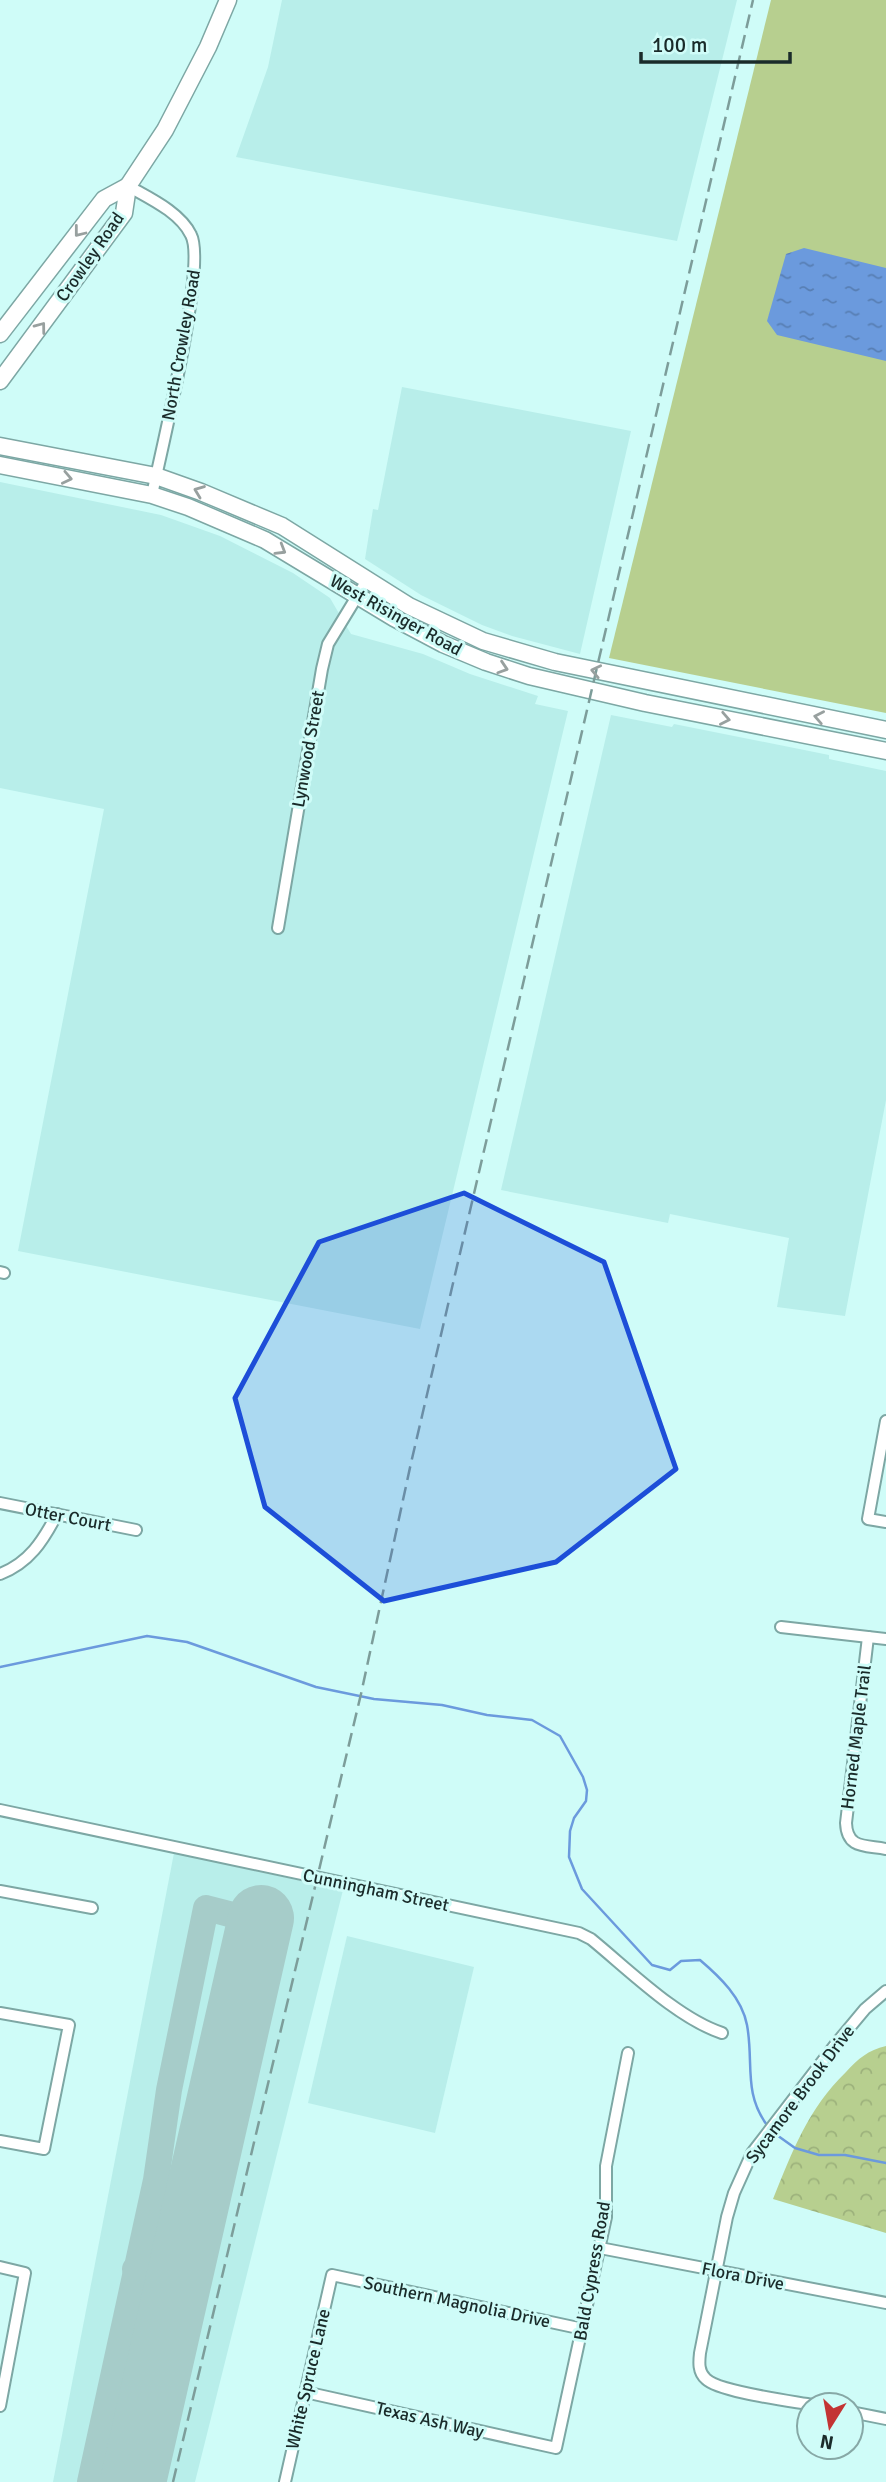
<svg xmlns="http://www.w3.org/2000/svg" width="886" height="2482" font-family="Signika,sans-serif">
<defs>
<pattern id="forest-crowns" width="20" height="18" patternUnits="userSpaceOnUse" patternTransform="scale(1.75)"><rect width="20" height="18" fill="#b7cf8f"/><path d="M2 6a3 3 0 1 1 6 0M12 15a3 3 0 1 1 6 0" fill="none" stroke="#9db27c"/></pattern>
<pattern id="water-ripples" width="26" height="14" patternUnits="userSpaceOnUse" patternTransform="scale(1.75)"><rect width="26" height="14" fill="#6b9add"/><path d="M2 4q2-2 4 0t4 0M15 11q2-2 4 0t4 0" fill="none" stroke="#577eb3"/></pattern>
</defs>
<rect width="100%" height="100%" fill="#cffcf8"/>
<g fill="#b8eeea">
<polygon points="282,0 737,0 677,241 236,157 268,67"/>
<polygon points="402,387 631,431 580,654 512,636 482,625 421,595 365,559 373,509 378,510"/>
<polygon points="0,482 161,515 220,536 293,573 330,598 351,634 423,654 470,674 538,696 535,704 568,711 420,1329 18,1251 104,809 0,788"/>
<polygon points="611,715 672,727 674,724 829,755 829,759 886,771 886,1100 845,1316 777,1307 789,1238 670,1214 668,1223 501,1190"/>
<polygon points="174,1853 343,1890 195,2482 53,2482"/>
<polygon points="347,1936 474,1967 435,2133 308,2103"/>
</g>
<polygon fill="#b7cf8f" points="771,0 886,0 886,713 609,658"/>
<path fill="url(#forest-crowns)" d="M886,2046V2233L773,2199C793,2150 808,2109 846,2072C858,2059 868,2050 886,2046Z"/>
<polygon fill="url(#water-ripples)" points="804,248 886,268 886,361 777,335 767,321 786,254"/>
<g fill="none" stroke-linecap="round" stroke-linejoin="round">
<g stroke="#6b9add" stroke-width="2.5">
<path d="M0,1667L147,1636L187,1642L316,1687L374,1699L442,1705L487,1715L532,1720L560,1736L583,1777L587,1790L586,1801L574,1818L570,1831L569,1857L582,1889L652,1965L670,1970L681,1961L700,1960C720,1977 742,1998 747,2025C754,2062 743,2093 767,2125"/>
<polyline points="774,2133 795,2148 819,2155 845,2155 886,2163"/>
</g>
<g stroke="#a6ccc9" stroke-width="26">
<polyline points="135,2269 179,2278"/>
<polyline points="90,2482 156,2180 169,2090 206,1908 260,1922"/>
</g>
<polyline stroke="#a6ccc9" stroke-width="66" points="133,2482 261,1918"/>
<g stroke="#7da7a4" stroke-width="14">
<g id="street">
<path d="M128,186C149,198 180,212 191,235C207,265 161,451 152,495"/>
<polyline points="278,928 322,669 328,644 367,580"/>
<polyline points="0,1272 4,1273"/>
<polyline points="886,1421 868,1519 886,1522"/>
<polyline points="0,1503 136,1530"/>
<path d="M0,1574C29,1563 43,1541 57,1514"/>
<polyline points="781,1627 886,1639"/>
<path d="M868,1637L846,1823C847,1849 865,1845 886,1849"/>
<path d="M0,1810L579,1933L591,1939C629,1970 677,2018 722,2033"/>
<polyline points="0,1891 92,1908"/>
<polyline points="0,2013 69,2025 44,2149 0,2141"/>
<polyline points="600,2248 886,2303"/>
<polyline points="0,2267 25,2273 0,2406"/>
<polyline points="305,2392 556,2448 606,2217 606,2166 628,2053"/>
<path d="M813,2405C791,2401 719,2392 706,2379C698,2372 699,2362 700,2353L727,2217L734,2193L752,2153L835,2045L865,2009L886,1991"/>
<polyline points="851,2412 886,2419"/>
<polyline points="285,2482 332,2275 583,2329"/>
</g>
</g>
<g stroke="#7da7a4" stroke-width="19">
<g id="secondary">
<polyline points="0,334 104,199 128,186"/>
<polyline points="0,381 124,213 128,186 165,130 208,47 228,0"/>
<polyline points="0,446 156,476 201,492 282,526 409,606 483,641 555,662 886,730"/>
<polyline points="0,465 152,495 188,507 265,540 394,618 443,644 486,662 529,676 645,703 886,751"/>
</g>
</g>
<use href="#street" stroke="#fff" stroke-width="10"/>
<use href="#secondary" stroke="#fff" stroke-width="16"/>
<polyline stroke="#7d9d9a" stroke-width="2.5" stroke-dasharray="14 7" stroke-linecap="butt" points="173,2482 361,1694 411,1463 753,0"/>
</g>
<defs><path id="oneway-chevron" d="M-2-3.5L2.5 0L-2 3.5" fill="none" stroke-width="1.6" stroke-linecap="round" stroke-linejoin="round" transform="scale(1.75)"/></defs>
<g stroke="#98a09f">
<use href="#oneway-chevron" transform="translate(79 232) rotate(128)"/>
<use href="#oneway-chevron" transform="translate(41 327) rotate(-53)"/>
<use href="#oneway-chevron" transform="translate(67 478) rotate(12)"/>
<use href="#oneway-chevron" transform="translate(199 491) rotate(-159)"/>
<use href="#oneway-chevron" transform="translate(281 550) rotate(31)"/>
<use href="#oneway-chevron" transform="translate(503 668) rotate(18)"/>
<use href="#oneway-chevron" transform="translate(596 671) rotate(-168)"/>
<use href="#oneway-chevron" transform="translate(819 717) rotate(-169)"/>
<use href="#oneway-chevron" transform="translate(725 719) rotate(11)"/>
</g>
<path fill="#1d4ed8" fill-opacity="0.2" stroke="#1d4ed8" stroke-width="5" stroke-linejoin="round" d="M464,1193L604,1262L676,1469L556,1562L384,1601L265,1507L235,1398L319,1242Z"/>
<g text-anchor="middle" stroke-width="6" stroke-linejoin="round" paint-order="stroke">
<g font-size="18" fill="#1a2b2a" stroke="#cffcf8">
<text transform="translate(90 257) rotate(-55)" y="6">Crowley Road</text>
<text transform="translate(181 345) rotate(-80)" y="6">North Crowley Road</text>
<text transform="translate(396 615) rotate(29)" y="6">West Risinger Road</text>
<text transform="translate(308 749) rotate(-80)" y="6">Lynwood Street</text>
<text transform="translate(68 1517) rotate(11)" y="6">Otter Court</text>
<text transform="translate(856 1737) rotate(-83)" y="6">Horned Maple Trail</text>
<text transform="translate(376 1890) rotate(12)" y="6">Cunningham Street</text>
<text transform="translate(800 2094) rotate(-53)" y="6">Sycamore Brook Drive</text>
<text transform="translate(592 2271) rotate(-80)" y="6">Bald Cypress Road</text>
<text transform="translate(743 2276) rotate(11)" y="6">Flora Drive</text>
<text transform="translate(457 2302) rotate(12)" y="6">Southern Magnolia Drive</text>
<text transform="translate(308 2379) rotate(-77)" y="6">White Spruce Lane</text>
<text transform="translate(430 2420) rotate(13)" y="6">Texas Ash Way</text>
</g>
</g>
<g transform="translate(830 2426) rotate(191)"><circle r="33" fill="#cffcf8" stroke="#87a8a6" stroke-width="2"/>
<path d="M0-5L12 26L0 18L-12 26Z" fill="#c33434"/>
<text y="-10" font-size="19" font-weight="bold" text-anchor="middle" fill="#1a2b2a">N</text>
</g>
<path d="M641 52v10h149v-10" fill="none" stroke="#1a2b2a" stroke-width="3.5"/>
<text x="652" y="52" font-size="21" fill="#1a2b2a" stroke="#cffcf8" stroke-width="5" paint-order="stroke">100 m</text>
</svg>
